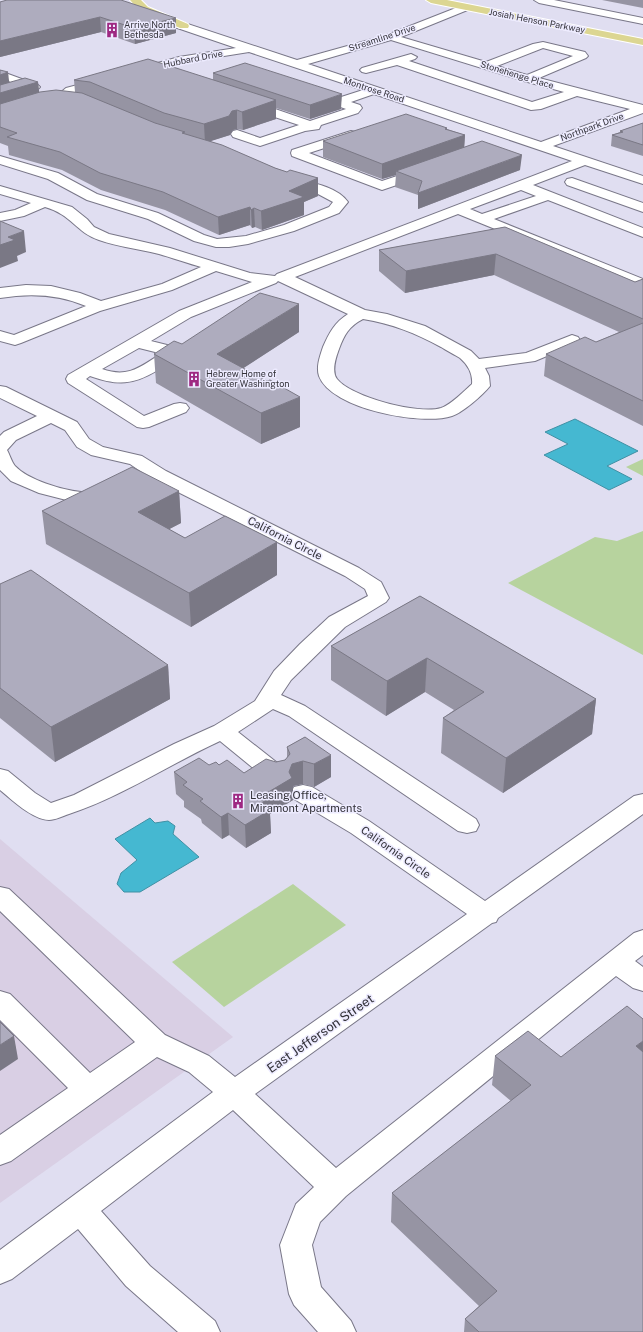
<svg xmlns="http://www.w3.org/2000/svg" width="643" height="1332" font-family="'Public Sans',sans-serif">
<rect width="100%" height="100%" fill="#e0def1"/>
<polygon fill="#d9cfe4" points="0,839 233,1037 0,1203"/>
<g fill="#b7d39e">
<polygon points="643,459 643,476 626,467"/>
<polygon points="643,531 643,655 508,583 595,537 617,541"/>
<polygon points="293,884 346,925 224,1007 172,962"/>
</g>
<g fill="#45b8d1" stroke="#4090a4">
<polygon points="575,419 638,451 607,466 632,479 609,490 544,455 568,444 545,432"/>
<polygon points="150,818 155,823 168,821 175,826 173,834 199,857 140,892 124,892 117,884 121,873 137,860 115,839"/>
</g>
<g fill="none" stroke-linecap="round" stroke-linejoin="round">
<g stroke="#797788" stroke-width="2">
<g id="minor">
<path d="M100,0H115L297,60L387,35L466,4L471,7L470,9L401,37L486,62L533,44L543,42L585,52L588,56L586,58L539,78L643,105V113L553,146L643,176V184L585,165L533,185L643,228V237L548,200L494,219L643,279V289L458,214L295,277L365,310L387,314L425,326L471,351L479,359L526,353L572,335L578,337L580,340L578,343L535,361L485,368L489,376L490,386C483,395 462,413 452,416C422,426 331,409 319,376C316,367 320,356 323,347C329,333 335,322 348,314L278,281L276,283L191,317L151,341L167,345L176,354C172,362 166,365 158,370C133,385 118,386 90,376L86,379L144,416L174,404L180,403L186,404L189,408L186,412L149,427L143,428L137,427L68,383L66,379L68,375L179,311L252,282L216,271L172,290L100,311L21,343L15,345L0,341V331L14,335L86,306C58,294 30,293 0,298V288L26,285L51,286L80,293L101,301L162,284L201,267C187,263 173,258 159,254C140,249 119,247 99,240C77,233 71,214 45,207L24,216L0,221V213L15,210L31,203L0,194V186L72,207L87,219L94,227L109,234L170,248L250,273L275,276L277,274L572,161L374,94L351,102L360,105L362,108L358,113L321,125L319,129L305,131L260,146L233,137L231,134L233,131L237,130L260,138L299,125L244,107L242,104L244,101H252L310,121L346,109L335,105L333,102L335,99L363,90L249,52L180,63L137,75L133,74L131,72L133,70L179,57L236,48L101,2ZM391,40L524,81L564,92L532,102L409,61L415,59L417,57L411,54L362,68L360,70L362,72L366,73L397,65L531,110L541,109L577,96L630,109L541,142L308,64ZM543,48L573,56L527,75L497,66ZM521,190L536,196L482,214L470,209ZM363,319C393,324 415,333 441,347C447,351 454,354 460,358C468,365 473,374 472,384C463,392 452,404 441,408C419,415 351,397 337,379C331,371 336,357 339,349C344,335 349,326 363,319ZM139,348L155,352L159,355C139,368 127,378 102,369Z"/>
<polygon points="534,0 554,0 643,18 643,24 539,3"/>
<polygon points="0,71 38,85 40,87 38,89 0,101 0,93 22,87 0,78"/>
<polygon points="104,78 108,79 110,81 108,83 74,94 62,104 41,107 0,120 0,112 35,101 54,98 66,88"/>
<polygon points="351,131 355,132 357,135 355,138 309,153 382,181 424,167 429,168 431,171 429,174 382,190 292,156 291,153 292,150"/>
<path d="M0,156L58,173L97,194L158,213L204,235L217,239L246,236L284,225L329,207L333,202L318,194L283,184L281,181L283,178L288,177C307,182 336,185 348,202L339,213L294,231L248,244L229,247H216L194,241L148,219L87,200L48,179L0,164Z"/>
<polygon points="572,178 643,203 643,212 567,185 565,182 567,179"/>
<path d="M0,386L6,387L77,422L89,439L103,447L142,456L166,471L359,568L381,582L389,598L386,602L345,627L291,680L281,695L305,706L476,819L479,825L476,831L467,833L458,831L289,716L273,709L238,732L285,769L289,775L285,781L277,783L269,781L220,741C170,764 121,797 69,814C63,816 55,820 49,820C33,820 11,799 0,790V769L8,771L35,793L51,803L74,795L174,744L214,726L255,701L274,671L300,644L329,617L368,596L365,589L345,576L152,479L130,464L91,455L77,447L65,430L51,423L16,440L7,450C10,455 11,461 15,466C28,480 62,490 81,492C91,493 99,489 109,491L111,495L109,499L82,504L39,493L11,481L0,470V436L4,432L37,416L0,398Z"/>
<polygon points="303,785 312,787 369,821 485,901 634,796 643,794 643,814 498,918 496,922 492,923 255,1094 336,1168 634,933 643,930 643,955 635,961 643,967 643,991 633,988 616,976 346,1196 320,1222 312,1245 321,1287 351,1321 356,1332 318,1332 294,1305 289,1294 280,1245 296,1204 314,1187 233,1110 101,1211 150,1266 215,1321 220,1332 178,1332 126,1286 78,1229 12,1279 0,1284 0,1250 213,1092 189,1072 157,1057 11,1161 0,1165 0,1135 68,1088 0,1020 0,991 10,994 90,1073 135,1042 0,911 0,887 9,889 165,1035 209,1056 235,1077 467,914 351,833 294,799 291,793 294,787"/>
</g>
</g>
<g stroke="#fff" stroke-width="2">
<g id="major">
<polygon points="130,0 141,0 148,7 188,24 189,26 188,28 180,28 140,11"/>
<polygon points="426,0 447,0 643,39 643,45 431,3"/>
</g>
</g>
<use href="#minor" fill="#fff" fill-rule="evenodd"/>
<use href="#major" fill="#dcd692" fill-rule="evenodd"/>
</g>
<g fill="#9694a3">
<polygon points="121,0 176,33 135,44 101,32 0,57 0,2"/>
<polygon points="602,0 643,0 643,8"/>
<polygon points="0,70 10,82 38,82 39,92 75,92 74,80 213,80 213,73 341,109 310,119 276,108 276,119 243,130 237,129 233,130 230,135 210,141 275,168 287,172 318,178 318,196 304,202 304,215 262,230 255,227 252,228 250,225 219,235 165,210 101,190 62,170 9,155 8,146 0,143"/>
<polygon points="643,123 643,156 611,146 612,135 620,132 620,131"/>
<polygon points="447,128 447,129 465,135 464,147 520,170 418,209 418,195 395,187 396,175 382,179 323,157 323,141"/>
<polygon points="505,227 635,282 643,279 643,426 544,376 546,354 596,342 619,332 494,275 405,293 379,271 379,250"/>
<polygon points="299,332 243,368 300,427 261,444 156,383 154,354 182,344"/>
<polygon points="179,491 181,523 169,529 185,538 277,575 191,627 46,544 42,511"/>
<polygon points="0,584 168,665 170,699 55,762 0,718"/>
<polygon points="420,596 596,699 592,734 503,793 441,753 443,718 454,710 425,692 386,716 331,680 331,646"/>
<polygon points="305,737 331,777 314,787 303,784 293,786 293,800 270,814 271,833 246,848 229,835 222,839 202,823 201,819 184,807 184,801 176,794 174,772 209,765 219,765 244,773 276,762 285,760 287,758 287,747"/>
<polygon points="528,1031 643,1332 464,1332 465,1319 479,1306 391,1222 392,1193 511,1101 492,1085 495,1056"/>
</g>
<g fill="#7a7885">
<polygon points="100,17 101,32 0,57 0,41"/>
<polygon points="176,18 176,33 135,44 134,28"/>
<polygon points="8,72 10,89 0,92 0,75"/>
<polygon points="38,82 40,99 0,110 0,93"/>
<polygon points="342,94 341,109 310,119 310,105"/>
<polygon points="276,100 276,119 243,130 242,112"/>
<polygon points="237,110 237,129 233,130 230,135 205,143 204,124 232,111"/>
<polygon points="447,128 446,142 465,135 464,151 396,171 396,175 382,179 382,164"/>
<polygon points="522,155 520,170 418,209 418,193"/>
<polygon points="318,178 318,196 304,202 304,215 262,230 261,211 289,191"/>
<polygon points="250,207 250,225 219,235 218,217"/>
<polygon points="254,208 255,227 252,228 251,210"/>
<polygon points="24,231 26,252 17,256 18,261 0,268 0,245 8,237"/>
<polygon points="496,254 494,275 405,293 406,271"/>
<polygon points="299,304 299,332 219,384 217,354"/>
<polygon points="300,397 300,427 261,444 261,413"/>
<polygon points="179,491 181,523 141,544 138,512"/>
<polygon points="277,542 277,575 191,627 189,593"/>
<polygon points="427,658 425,692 386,716 387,681"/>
<polygon points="168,665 170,699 55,762 51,727"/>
<polygon points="596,699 592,734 503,793 506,758"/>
<polygon points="331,755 331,777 314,787 314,764"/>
<polygon points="303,761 303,784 293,786 293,800 270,814 271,833 246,848 245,825 260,797 289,772 292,764"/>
<polygon points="228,813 229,835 222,839 221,817"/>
<polygon points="14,1036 18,1059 0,1071 0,1045"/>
<polygon points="643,1041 643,1065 636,1046"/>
</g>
<g fill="#aeacbe" stroke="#7a7885">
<polygon points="7,0 121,0 176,18 134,28 100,17 0,41 0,2"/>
<polygon points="148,59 276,100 242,112 237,110 232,111 229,116 204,124 164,113 90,82 74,80"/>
<polygon points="245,63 342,94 310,105 213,73"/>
<polygon points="0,70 8,72 0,75"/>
<polygon points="25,78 38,82 0,93 0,85"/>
<polygon points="56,90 82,93 155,123 185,132 182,133 222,145 275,168 287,172 290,170 318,178 289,191 304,197 261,211 254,208 251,210 250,207 218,217 163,192 100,173 60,152 7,137 17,133 0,127 0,104 40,92"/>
<polygon points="406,114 447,128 445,129 465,135 382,164 323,141"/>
<polygon points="643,123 643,145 612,135 623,132 620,131"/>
<polygon points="482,141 522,155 418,193 422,181 396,171"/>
<polygon points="0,221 24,231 8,237 15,240 0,245"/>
<polygon points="505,227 635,282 643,279 643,319 496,254 406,271 379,250"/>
<polygon points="260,293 299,304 217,354 267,381 270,380 300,397 261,413 154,354 174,341 182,344"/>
<polygon points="643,323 643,401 546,354 585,337 596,342"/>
<polygon points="132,467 179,491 138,512 185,538 225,516 277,542 189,593 42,511"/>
<polygon points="31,570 168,665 51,727 0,688 0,584"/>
<polygon points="420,596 596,699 506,758 443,718 484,692 427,658 387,681 331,646"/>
<polygon points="305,737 331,755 314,764 303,761 292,764 289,772 292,778 260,797 265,801 261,803 270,810 245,825 228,813 221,817 200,801 203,799 183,785 187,782 174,772 199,758 209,765 216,762 219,765 227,760 244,773 266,759 276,762 285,760 290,754 287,747"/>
<polygon points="627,1006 643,1019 643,1041 636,1046 643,1052 643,1332 479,1332 465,1319 497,1291 392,1193 531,1085 495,1056 528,1031 561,1057"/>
<polygon points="0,1022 14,1036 0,1045"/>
</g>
<defs>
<g id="building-bare" transform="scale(1.2)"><path d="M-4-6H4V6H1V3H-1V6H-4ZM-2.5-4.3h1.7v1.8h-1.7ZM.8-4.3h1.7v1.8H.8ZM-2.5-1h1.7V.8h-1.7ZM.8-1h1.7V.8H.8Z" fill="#9e2882" stroke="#edebff" stroke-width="2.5" paint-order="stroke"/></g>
</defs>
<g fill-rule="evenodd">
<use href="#building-bare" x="112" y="30"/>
<use href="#building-bare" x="194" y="379"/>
<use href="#building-bare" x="238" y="801"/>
</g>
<g text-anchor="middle" stroke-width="3" stroke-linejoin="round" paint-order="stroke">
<g font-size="9" fill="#34333a" stroke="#edebff">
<text transform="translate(537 21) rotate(11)" y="3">Josiah Henson Parkway</text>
<text transform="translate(382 38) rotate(-18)" y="3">Streamline Drive</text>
<text transform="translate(193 59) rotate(-11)" y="3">Hubbard Drive</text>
<text transform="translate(517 75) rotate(17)" y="3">Stonehenge Place</text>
<text transform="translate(374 90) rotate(18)" y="3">Montrose Road</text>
<text transform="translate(592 127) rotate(-20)" y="3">Northpark Drive</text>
</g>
<g font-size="9" fill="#34333a" stroke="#edebff" text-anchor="start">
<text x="124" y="28">Arrive North<tspan x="124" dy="10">Bethesda</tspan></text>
<text x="206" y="377">Hebrew Home of<tspan x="206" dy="10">Greater Washington</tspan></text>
</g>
<g font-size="11" fill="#34333a" stroke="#edebff">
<text transform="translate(285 538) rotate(27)" y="4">California Circle</text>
<text transform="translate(396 852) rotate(35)" y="4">California Circle</text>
</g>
<g font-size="11" fill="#34333a" stroke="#edebff" text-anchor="start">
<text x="250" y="799">Leasing Office,<tspan x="250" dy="13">Miramont Apartments</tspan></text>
</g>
<g font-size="13" fill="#34333a" stroke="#edebff">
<text transform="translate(320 1033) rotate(-35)" y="5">East Jefferson Street</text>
</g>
</g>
</svg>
